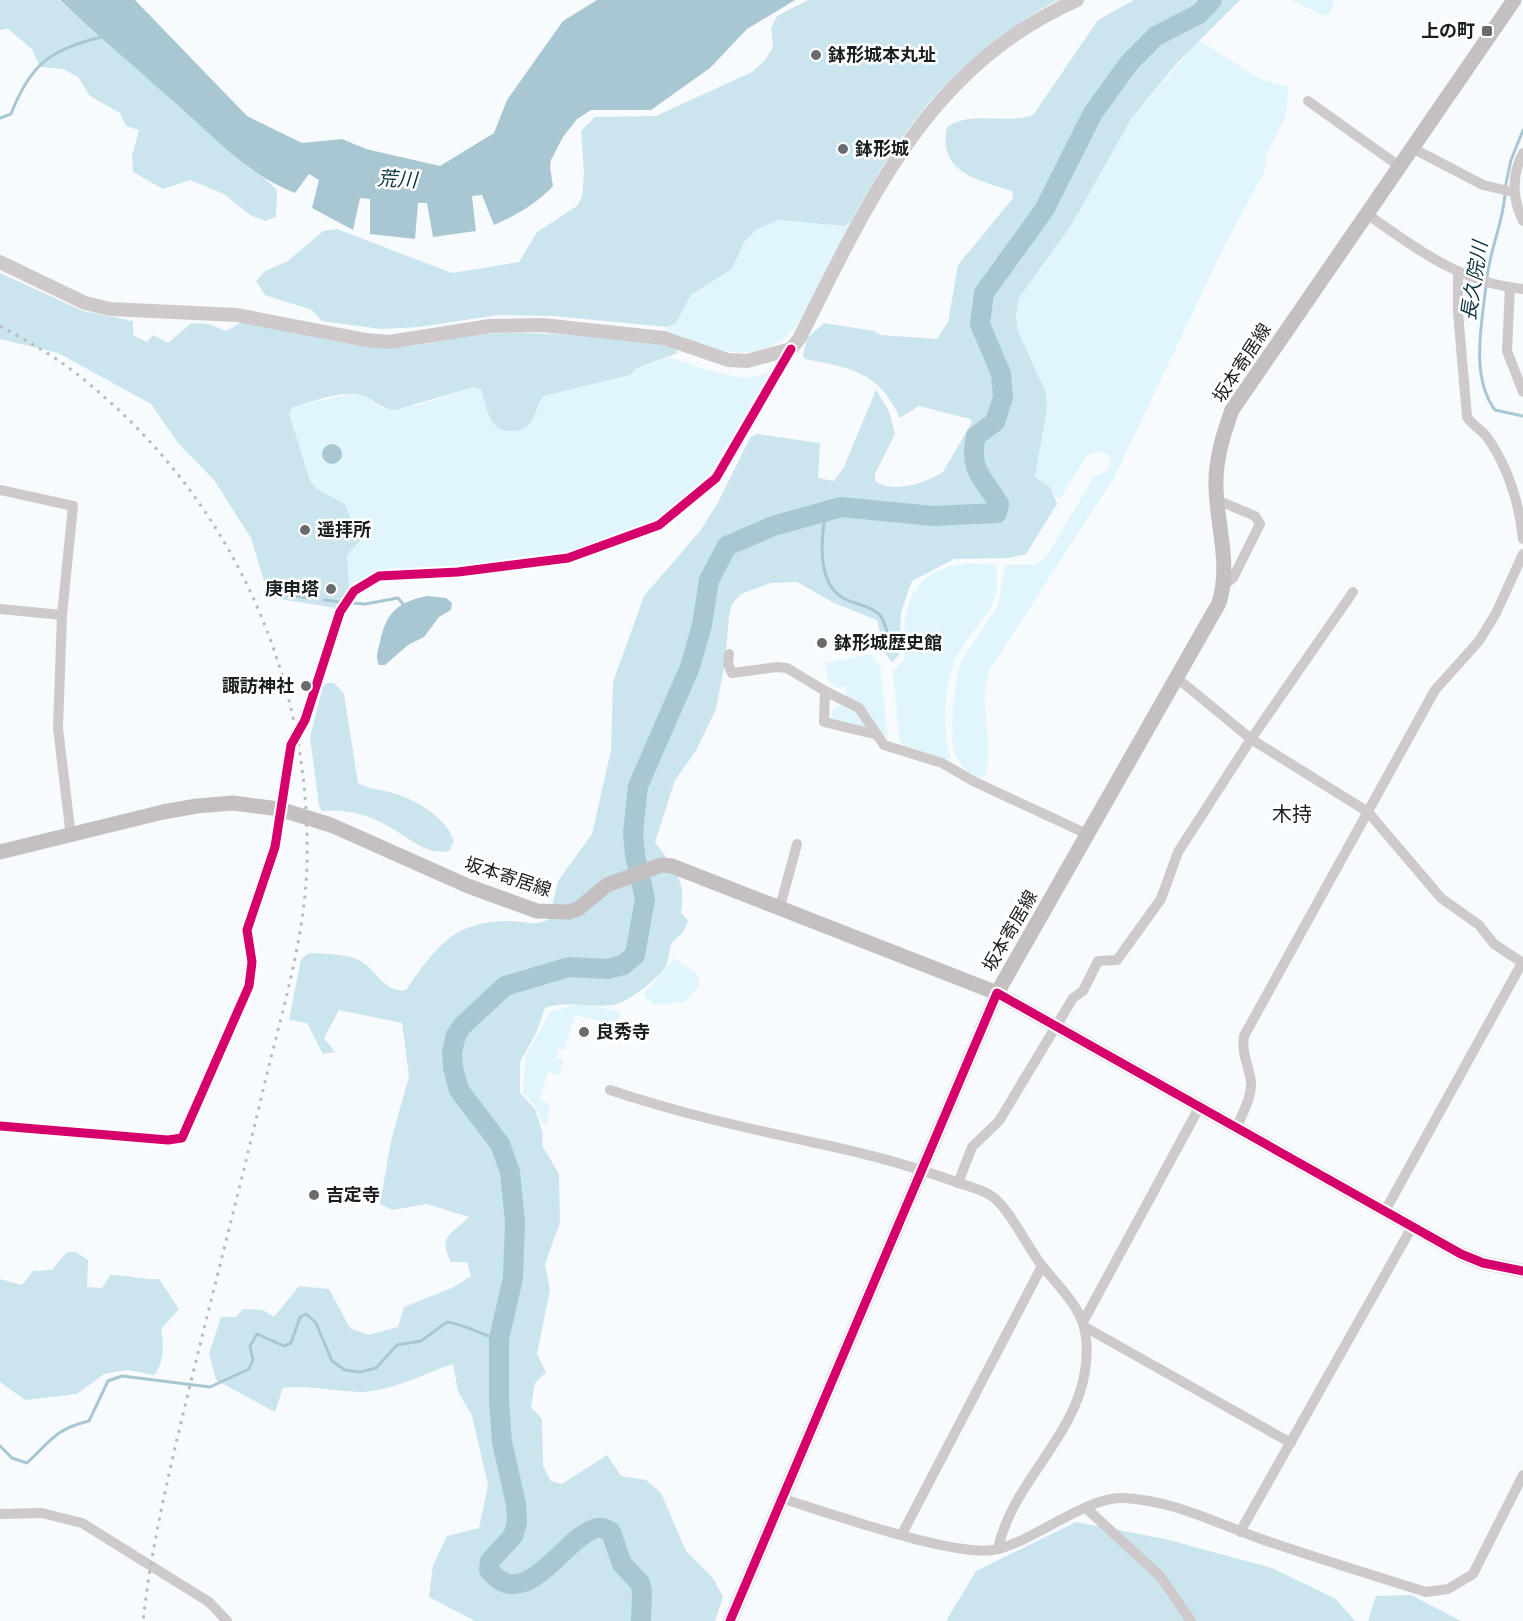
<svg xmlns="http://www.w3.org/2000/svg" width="1523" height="1621" font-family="Raleway,'Noto Sans JP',sans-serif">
<rect width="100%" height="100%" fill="#f8fbfd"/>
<g fill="#e1f5fc">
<polygon points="1290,0 1335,0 1330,13 1325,16"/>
<path d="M1199,40L1258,78L1288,87L1286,115L1265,157L1266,168L1221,253L1115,476L989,671C978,706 995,742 985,777H977L968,772L960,764L955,753L952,743L953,701L960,663L998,605L1005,565H1035L1046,557L1094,477L1108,470L1111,456L1100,452L1088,454L1061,497L1057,498L1051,488L1035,477L1047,408L1046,393L1018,331L1016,315L1019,298L1072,224L1131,119Z"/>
<path d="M778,220L845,226L850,223C835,253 807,323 781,341C766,351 749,354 732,352C709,350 689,337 666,332L667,327L676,323L691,295L732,269L744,242L756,230Z"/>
<polygon points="669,357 716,373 747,378 770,373 716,464 707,476 656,521 574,552 456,567 383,570 349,587 347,555 359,543 345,504 317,489 310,481 289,413 293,407 349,394 363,395 382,408 419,405 474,387 481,389 489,416 530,424 544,396 630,375 637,368"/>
<path d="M972,563L995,565L997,567C997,577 998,590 994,600C985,620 966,637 956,658C944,682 942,733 951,758L949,760L904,746L899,739L893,671L904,660C906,650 903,641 904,631C906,587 928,566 972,563Z"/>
<polygon points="870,654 880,666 888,739 845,697 846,686 836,688 828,680 825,663"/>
<polygon points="841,703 855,709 872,730 831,719 832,711"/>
<polygon points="674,958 698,975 699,987 684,1002 654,1005 643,995"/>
<polygon points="581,1003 621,1012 617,1026 575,1015 565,1050 558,1049 556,1058 563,1060 560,1075 548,1072 540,1099 550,1105 547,1124 542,1124 536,1107 523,1093 525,1058 550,1012"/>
</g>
<g fill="#cbe5ee">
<path d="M0,0H59C129,66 207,125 277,190L276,217L265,221L250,215L224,194L190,180L163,189L133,172L132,156L139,130L126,126L120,113L90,96L78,77L63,69L40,67L32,49L8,29L0,30Z"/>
<path d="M808,0H1059C1038,9 1020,23 1001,37C928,90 893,146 850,223L845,226L778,220L756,230L744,242L732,269L691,295L676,323L667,327L553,316L498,315L419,327L381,329L322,321L312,310L265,295L256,281L265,271L288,261L323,231L337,229L452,273L519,262L537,232L577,206L582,196L584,174L581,131L595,117L656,116L752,72L765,60L773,47L771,28L777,16Z"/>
<path d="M1134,0H1240L1177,63L1131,119L1072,224L1019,298L1016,315L1018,331L1046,393L1047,408L1035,477L1051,488L1057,504L1026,554L1008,558L954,559L912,581L901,612L899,655L892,662L884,651L877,620L834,603L797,582L771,583L741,594L732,604L729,616L725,662L716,709L696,751L675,780L655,842C673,868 687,879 681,913L688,920C683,936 682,932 673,942C668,948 670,961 665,968C658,978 626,1004 613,1005C591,1008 566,1000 545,1008L537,1031L520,1062V1093L535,1109L543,1134L542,1145L559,1174L560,1223L545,1264L550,1290L537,1354L546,1372L535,1383L531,1407L542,1419L543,1466L551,1481L562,1484L607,1455L621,1476L646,1480L661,1493L686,1551L713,1578L723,1597L715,1621H475L429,1597L433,1565L447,1536L479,1528L488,1485L472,1416L458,1391L453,1364C426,1373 400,1387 372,1391C347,1395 313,1384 283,1388L275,1412L216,1380L209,1354L221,1317H236L243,1309L263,1310L274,1317L299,1286L329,1289L350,1328L368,1335L398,1327L404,1307L454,1287L471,1276L467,1262H451C437,1236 452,1234 469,1217L427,1204L392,1210L380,1204L391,1141L409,1076L402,1023L339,1010L324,1038L335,1052L323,1054L307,1023L289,1020L301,959L309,953C323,954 342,953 356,959C376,966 381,993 406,990C435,948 453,921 508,921C523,921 536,927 549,919L558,881L592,834L611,750L613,682L644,596L700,531L717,504L750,438L757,434L820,443L818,478L834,481L844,467L876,390L889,411L895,434L875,474V481C893,494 926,483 943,472L972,422L970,419L919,406L900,418C879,372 852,368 805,359L803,356L807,338L824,323L874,331L881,335L937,339L948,322L958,265L1013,198L1012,191C979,180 937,173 947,127C972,110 1006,125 1033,115L1098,20Z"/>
<path d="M0,273L83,311L133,321V335L147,342L153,335L168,343L191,323L209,324L226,331L242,322C288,329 333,344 380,347C416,350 449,336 484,334C543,330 602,338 661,344L676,349L678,353L637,368L630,375L544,396C537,404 536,418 528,425C524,430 518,431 511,431C489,433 486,405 481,389L474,387L395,410C378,408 372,397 360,395C340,390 313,402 293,407L289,413L310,481L317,489L345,504L360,541L347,555L349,587L335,608L274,598L268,594L251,538L214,480L178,443L151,404L58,353L0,339Z"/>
<path d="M328,683H334L344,694L358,783C368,789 378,789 389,792C414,798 446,817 454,841L449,851C425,856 406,835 386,825C367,814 344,809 322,811L319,806L310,737L323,686Z"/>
<path d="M67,1252H76L88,1260L87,1287L102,1288L110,1275C127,1275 142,1280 159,1279L179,1309L161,1329C164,1347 165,1360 154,1375L127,1370L104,1374L77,1394L25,1400L0,1382V1279L22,1285L33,1271L52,1270Z"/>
<polygon points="1076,1522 1165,1539 1272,1568 1336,1599 1355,1621 946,1621 976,1571"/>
<polygon points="1411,1595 1461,1621 1368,1621 1376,1596"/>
</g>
<g fill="#a9c7d2">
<path d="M60,0H135L247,116L302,143L342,139L366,149L440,166L494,133L507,100L563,21L597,0H795L747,29L710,68L651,110H591L577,119L563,137L551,160L550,167L553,186C536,204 517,215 494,225L482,195L472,196L476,231L433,237L427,203H418L415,239L370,234V199L360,198L353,230L312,208L319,180L309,174L295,193C249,176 210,133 172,100C135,67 96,35 60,0Z"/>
<circle cx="332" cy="454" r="10"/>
<path d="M427,596L446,598L452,603L451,610L439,617L424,637L408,645L385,665H379C375,658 378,650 380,642C386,613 397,602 427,596Z"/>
</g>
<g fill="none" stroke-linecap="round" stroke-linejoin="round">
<g stroke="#a9c7d2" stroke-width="3">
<path d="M0,118L11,114C30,65 50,49 102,37"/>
<polyline points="1505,188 1511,160 1523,130"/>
<path d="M1487,278C1490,249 1503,223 1505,194"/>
<path d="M1486,285C1482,324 1470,376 1495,410L1523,416"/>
<path d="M826,511C821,538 815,586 847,600C856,604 873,607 880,615C887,624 888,639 891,650L884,651"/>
<polyline points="268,591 308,598"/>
<polyline points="324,600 341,602"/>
<polyline points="352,603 365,604 398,598 403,604"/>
<path d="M0,1446L12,1458L27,1463C51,1441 55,1429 89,1421L108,1381L122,1376L210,1387L249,1369L253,1360L250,1346L257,1334L284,1346L291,1343L300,1317L306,1314L316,1323L332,1361L345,1370L360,1372L376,1368L397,1345L421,1341L447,1322C465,1324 480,1335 499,1339"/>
</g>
<path stroke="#a9c7d2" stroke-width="20" d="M641,1621L642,1592L640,1583L622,1564L611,1532C605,1529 600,1526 594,1529C563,1539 525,1615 489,1570L490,1561L513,1536L517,1523L516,1504L502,1442L499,1399V1339L513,1278L515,1222L510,1172L500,1144L459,1090L453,1068L452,1052L456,1035L462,1026L505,986L569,967L607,969L623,965L635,955L645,899L635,855L633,833L638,786L690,667L702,625L709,580L727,546L773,526L841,507L933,516L997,513L999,504C984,479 968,470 976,436L995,422L1003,397L1001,374L980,324L984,293L1044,210L1093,113L1129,63L1156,36L1199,14L1212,0"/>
<g stroke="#cec9cb" stroke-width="10">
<polyline points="1308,101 1399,166"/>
<polyline points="1412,148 1483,185 1513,192"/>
<path d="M1523,153C1511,176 1512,198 1523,221"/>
<path d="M1367,214C1416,249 1461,283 1523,289"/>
<path d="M1458,273V312L1467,417C1472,425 1481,429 1487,437C1508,467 1519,502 1523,539"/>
<polyline points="1510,287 1507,351 1523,392"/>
<polyline points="0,490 73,506 62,615 58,728 71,837"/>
<polyline points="1217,500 1255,516 1260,524 1233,578 1224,585"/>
<polyline points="0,609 62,615"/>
<polyline points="729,654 728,664 732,673 777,667 787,668 825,691 824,722 878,735"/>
<polyline points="1177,678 1251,739 1368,812 1441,898 1479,925 1494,944 1523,963"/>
<polyline points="825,691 859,708 884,745 942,763 973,781 1087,834"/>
<polyline points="780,907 797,844"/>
<path d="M610,1090C678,1113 746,1128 816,1143C864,1153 910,1165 956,1182C967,1186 980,1189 990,1195C1008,1205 1028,1249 1043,1267C1074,1304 1093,1319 1085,1371C1075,1438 1011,1484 998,1549"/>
<polyline points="0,1126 168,1140 182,1138 249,986 252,962 247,930 275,847 291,745 305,720 340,612 354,591 379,576 458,572 568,558 659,525 716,478 791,349"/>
<path d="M1237,1127C1242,1114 1252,1097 1251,1082C1249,1066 1241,1053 1244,1036L1435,690L1479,641L1496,613L1523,554"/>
<polyline points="958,1183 972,1147 999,1121 1073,998 1083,991 1098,961 1117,960 1161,899 1178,852 1251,739 1353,592"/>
<polyline points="1385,1211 1522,963"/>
<polyline points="1084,1320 1200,1106"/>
<polyline points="1085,1327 1291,1443"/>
<path d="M783,1499C828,1512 959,1560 998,1549C1035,1540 1088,1496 1123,1498C1172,1500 1216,1523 1261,1539C1316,1558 1371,1575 1426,1592L1448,1589L1473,1574L1523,1475"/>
<polyline points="1086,1508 1160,1576 1191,1621"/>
<polyline points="0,1514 42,1513 82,1523 209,1602 227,1621"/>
<polyline points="1240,1532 1412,1227"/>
<polyline points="902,1534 1042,1266"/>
</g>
<g stroke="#cec9cb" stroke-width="14">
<path d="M0,262L85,303L110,309L237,315L366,340L389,342L490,326L542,325L664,338L728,360L747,361L791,349L799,339C869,201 926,67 1077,0"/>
<polyline points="730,1621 997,993 1461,1254 1483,1263 1523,1271"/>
</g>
<path stroke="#c4bfc1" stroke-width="15" d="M0,852L163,812L197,806L233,803L279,809L331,825L468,886L537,911L568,912L578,909L607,885L661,865L672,866L997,993L1219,603C1231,564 1217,527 1216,487C1215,461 1223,435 1232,410L1514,0"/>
<path stroke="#bcbbbc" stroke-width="3" stroke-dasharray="3 6" stroke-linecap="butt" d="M0,326C25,340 51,354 73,371C226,489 312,671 307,864C305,938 282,1011 265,1082C243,1175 219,1268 196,1361C175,1447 153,1533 143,1621"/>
<g stroke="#fff" stroke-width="13">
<g id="cycleway">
<polyline points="0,1126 168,1140 182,1138 249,986 252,962 247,930 275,847 291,745 305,720 340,612 354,591 379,576 458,572 568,558 659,525 716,478 791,349"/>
<polyline points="730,1621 997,993 1461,1254 1483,1263 1523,1271"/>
</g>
</g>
<use href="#cycleway" stroke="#d6006c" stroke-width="9"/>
</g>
<g fill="#686c6e" stroke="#fff" stroke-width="2">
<rect x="1481" y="25" width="12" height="12" rx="3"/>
<circle cx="816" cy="55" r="6"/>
<circle cx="843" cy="149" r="6"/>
<circle cx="305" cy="530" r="6"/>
<circle cx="331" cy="589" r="6"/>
<circle cx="822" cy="643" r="6"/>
<circle cx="306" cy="686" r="6"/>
<circle cx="584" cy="1032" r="6"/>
<circle cx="314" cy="1195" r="6"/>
</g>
<g text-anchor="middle" stroke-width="5" stroke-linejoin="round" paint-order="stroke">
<g font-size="18" font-weight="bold" fill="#1a1f21" stroke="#fff" text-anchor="start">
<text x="1475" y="37" text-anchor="end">上の町</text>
<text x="828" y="61">鉢形城本丸址</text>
<text x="855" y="155">鉢形城</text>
<text x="317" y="536">遥拝所</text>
<text x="319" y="595" text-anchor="end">庚申塔</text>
<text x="834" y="649">鉢形城歴史館</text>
<text x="294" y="692" text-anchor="end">諏訪神社</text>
<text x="596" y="1038">良秀寺</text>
<text x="326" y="1201">吉定寺</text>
</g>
<g font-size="18" fill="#1a1f21" stroke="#fff">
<text transform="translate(1242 363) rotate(-57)" y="6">坂本寄居線</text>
<text transform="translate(508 877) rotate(18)" y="6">坂本寄居線</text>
<text transform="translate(1010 931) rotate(-60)" y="6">坂本寄居線</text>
</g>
<g font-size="20" font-style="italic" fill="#0c3540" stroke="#fff">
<text transform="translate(397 179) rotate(3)" y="7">荒川</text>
<text transform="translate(1474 281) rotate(-81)" y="7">長久院川</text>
</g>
<g font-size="20" fill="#1a1f21" stroke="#fff">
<text x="1292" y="821">木持</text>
</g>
</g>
</svg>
